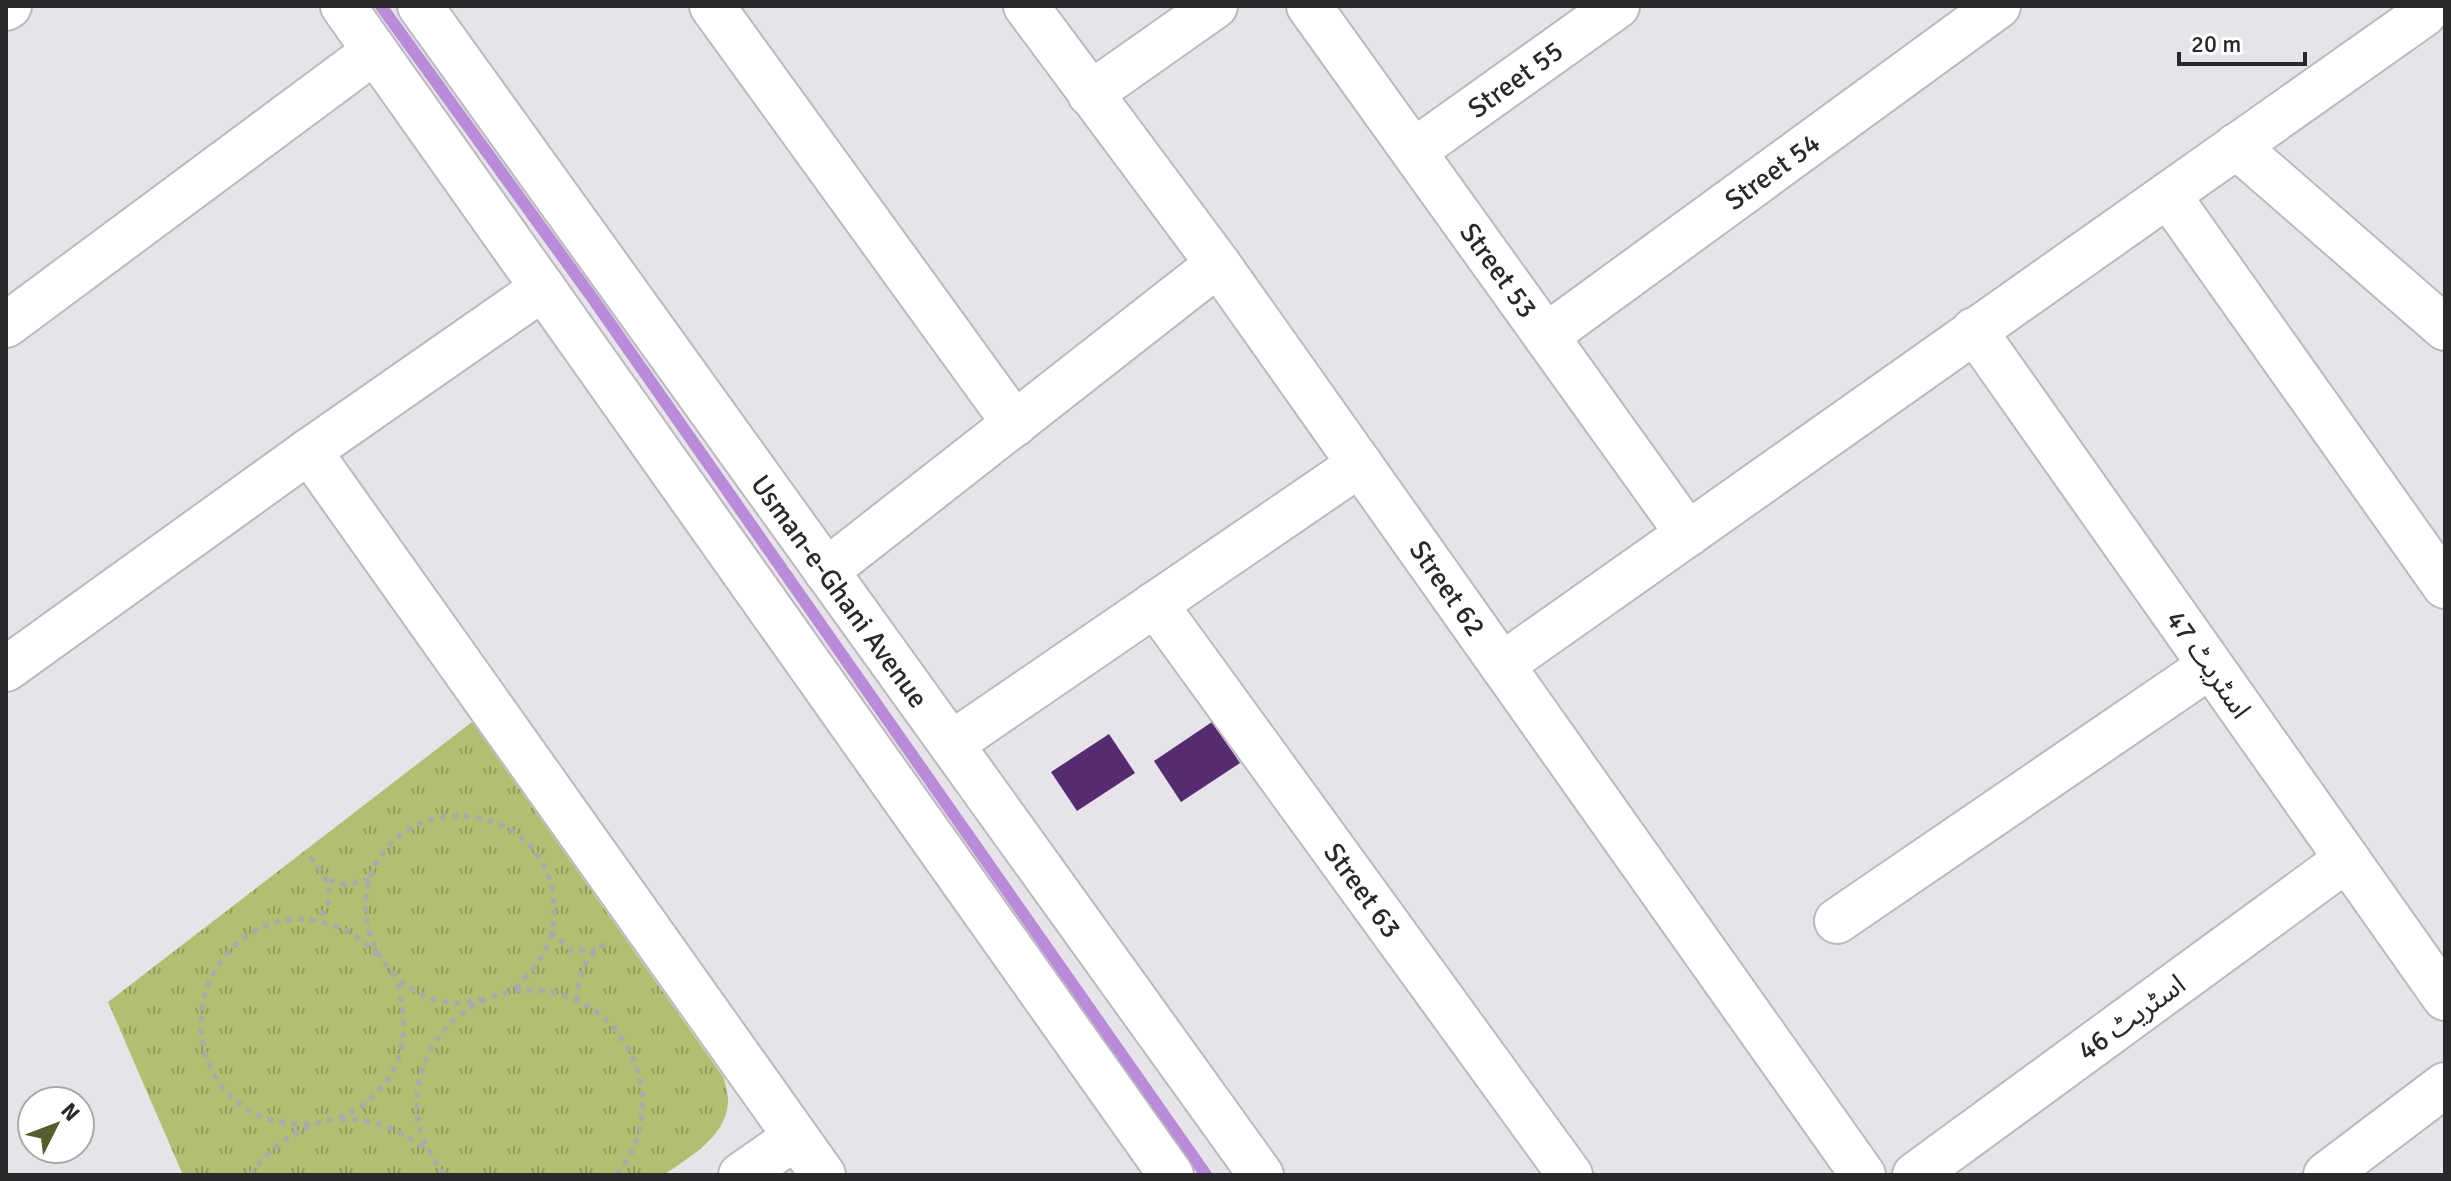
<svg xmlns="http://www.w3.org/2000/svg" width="2451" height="1181" font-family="Signika,'Noto Sans Arabic',sans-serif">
<defs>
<pattern id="grass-tufts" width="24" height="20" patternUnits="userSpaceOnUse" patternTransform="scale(2)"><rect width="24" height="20" fill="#b1c070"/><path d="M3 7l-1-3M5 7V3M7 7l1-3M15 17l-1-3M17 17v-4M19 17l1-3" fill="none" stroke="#909c5c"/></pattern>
</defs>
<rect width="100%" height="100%" fill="#e6e4e8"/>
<path fill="url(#grass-tufts)" d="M472,722L724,1078C725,1085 729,1096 728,1103C725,1138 689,1157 664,1175H183L108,1002Z"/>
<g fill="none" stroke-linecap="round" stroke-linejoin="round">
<polyline stroke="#b98bd9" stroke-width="12" points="381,6 591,296 1206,1175"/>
</g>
<g fill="#572b71">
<polygon points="1212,722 1240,763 1181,802 1154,761"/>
<polygon points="1109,734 1135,773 1077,811 1051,772"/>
</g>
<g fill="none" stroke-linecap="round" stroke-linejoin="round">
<g stroke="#bbb9bd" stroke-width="48">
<g id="minor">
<polyline points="712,6 1015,424"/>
<polyline points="1026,6 1218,264 1863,1175"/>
<polyline points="1309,6 1688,534"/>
<polyline points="6,8 9,6"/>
<polyline points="1090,94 1215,6"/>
<polyline points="2236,146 2445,328"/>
<polyline points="1414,151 1617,6"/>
<polyline points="2168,195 2445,586"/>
<polyline points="6,325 375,51"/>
<polyline points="1974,330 2445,998"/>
<polyline points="1546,336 1998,6"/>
<polyline points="309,451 823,1175"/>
<polyline points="826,571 1218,264"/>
<polyline points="1155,604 1570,1175"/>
<polyline points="1502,665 2424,14"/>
<polyline points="6,669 309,451 543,288"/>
<polyline points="951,744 1360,464"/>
<polyline points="1837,921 2210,666"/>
<polyline points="741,1175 796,1137"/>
<polyline points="1915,1175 2347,859"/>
<polyline points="2326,1175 2445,1085"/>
</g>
</g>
<g stroke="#bbb9bd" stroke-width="48">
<g id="major">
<polyline points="343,6 1171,1175"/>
<polyline points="420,6 1261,1175"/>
</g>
</g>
<g stroke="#aaa9ac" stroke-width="5" stroke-dasharray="6 6" stroke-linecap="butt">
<path d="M310,857C327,878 340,896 316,921"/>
<polyline points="329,880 345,885 371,879"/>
<polyline points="551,931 572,951 596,949"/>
<path d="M378,955C364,942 351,931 333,925C243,894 169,995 215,1076C256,1147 366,1137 397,1062C408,1034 403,1006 397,979"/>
<path d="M484,999C475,1001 464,1004 454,1003C402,1000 360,948 366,897C375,822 456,795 515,833C550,855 562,904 549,942C542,961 526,976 513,991"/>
<path d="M578,1001C576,975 586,956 607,942"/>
<path d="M340,1119C373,1119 400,1129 426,1150"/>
<path d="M250,1175C267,1152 284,1138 310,1126"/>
<path d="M444,1175C434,1160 423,1144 419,1126C400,1025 514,950 598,1013C621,1031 635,1056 641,1084C647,1116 637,1151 616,1175"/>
</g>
<use href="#minor" stroke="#fff" stroke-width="44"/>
<use href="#major" stroke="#fff" stroke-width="44"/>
</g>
<g text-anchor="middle" stroke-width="8" stroke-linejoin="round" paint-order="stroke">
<g font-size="28" fill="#29282a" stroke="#fff">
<text transform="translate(1515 79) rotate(-36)" y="10">Street 55</text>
<text transform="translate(1772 171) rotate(-36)" y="10">Street 54</text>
<text transform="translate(1499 270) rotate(54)" y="10">Street 53</text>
<text transform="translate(1448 588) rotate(55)" y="10">Street 62</text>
<text transform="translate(840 591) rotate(54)" y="10">Usman-e-Ghani Avenue</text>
<text transform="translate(2209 664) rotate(55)" y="10">اسٹریٹ 47</text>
<text transform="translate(1363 890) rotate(54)" y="10">Street 63</text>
<text transform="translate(2131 1017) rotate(-36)" y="10">اسٹریٹ 46</text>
</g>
</g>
<rect width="2451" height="1181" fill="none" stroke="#29282a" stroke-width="16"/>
<g transform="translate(56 1125) rotate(48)"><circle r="38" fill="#ffffff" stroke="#a9a9aa" stroke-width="2"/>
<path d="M0-6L14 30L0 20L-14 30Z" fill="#545d2c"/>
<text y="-12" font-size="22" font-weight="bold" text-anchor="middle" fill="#29282a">N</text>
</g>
<path d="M2179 52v12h126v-12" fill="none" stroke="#29282a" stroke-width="4"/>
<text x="2191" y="52" font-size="24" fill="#29282a" stroke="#ffffff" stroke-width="6" paint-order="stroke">20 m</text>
</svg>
